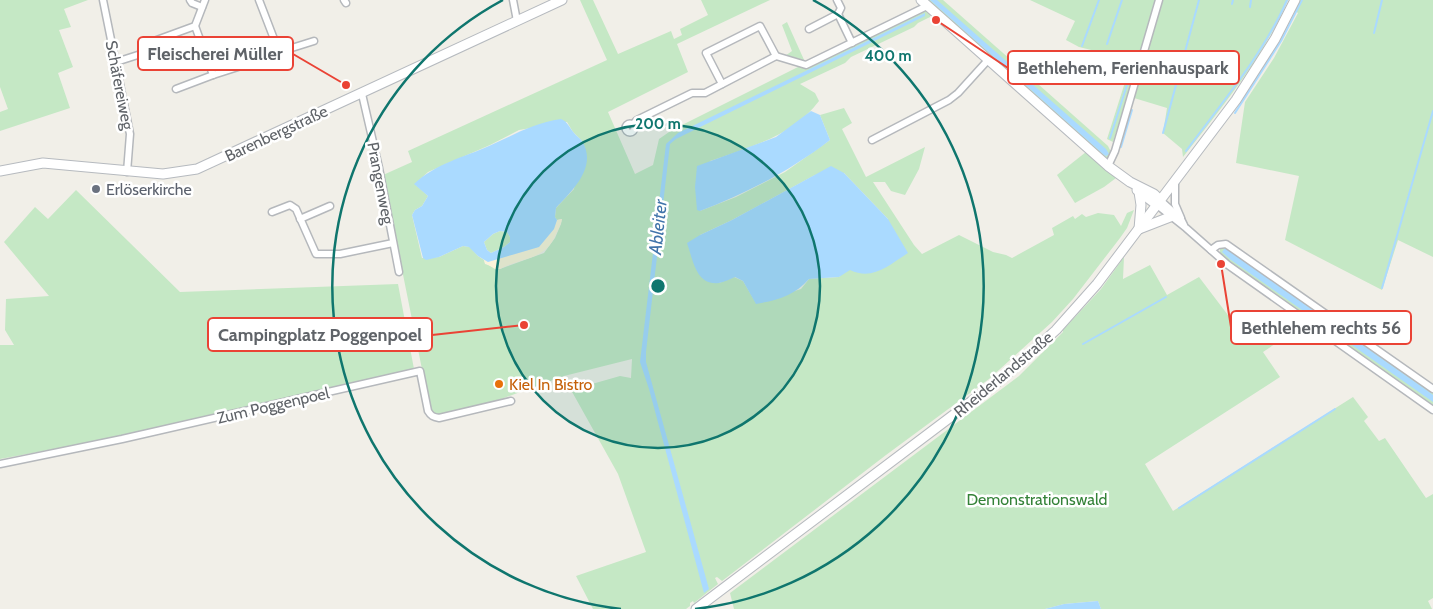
<svg xmlns="http://www.w3.org/2000/svg" width="1433" height="609" font-family="Cabin,sans-serif">
<rect width="100%" height="100%" fill="#f1efe8"/>
<g fill="#c5e8c5" fill-rule="evenodd">
<polygon points="0,0 88,0 64,9 71,27 59,30 73,67 58,73 70,108 0,131 0,112 8,109 0,87"/>
<path d="M580,0H593L618,54L671,31L674,39L682,35L680,29L708,15L701,0H770L677,44L688,72L608,112L635,174L653,165L659,139L672,130L800,66L924,9L930,14V17L918,23L914,27L851,57L845,63L800,84L815,93L819,101C793,136 750,147 710,161L700,211L736,197L785,172L830,140L820,115L844,108L852,123L842,129L866,177L925,147L919,169L905,195L891,191L885,182H873L914,245L922,254L959,235L993,252L1006,255L1012,258L1054,235L1052,228L1073,216L1075,219L1082,214L1086,217L1098,213L1114,215L1121,226L1127,213L1134,210L1127,228L1120,238L1073,299L1052,322L989,379L886,455L722,581L717,577L715,578L718,584L694,603L693,601L690,603V606L686,609H593L576,576L646,552L618,474L571,390L620,376L631,378L632,359L564,376L501,399L438,417L431,414L383,175L412,162L408,151L607,60ZM567,122L573,132L582,141L574,189L556,208L555,217L557,220L562,219L561,224L555,238L544,253L500,269L485,264L484,260L478,256L470,247L463,246L439,257L422,258L412,215L415,210L422,206L428,196L415,184L428,172L490,145L519,130ZM844,173L888,219L839,277L809,279L801,289L756,303L743,281L734,277L719,283L700,235L732,220L815,175Z"/>
<polygon points="924,0 943,0 1108,146 1111,152 1109,157 1105,159"/>
<polygon points="1030,0 1157,0 1119,130 1116,132 1113,142 1107,139 1132,60 1079,47 1066,40 1075,21"/>
<path d="M1162,0H1288C1264,56 1221,109 1183,157L1182,149L1163,133L1167,108L1134,98Z"/>
<polygon points="1298,0 1433,0 1433,257 1398,240 1382,290 1285,240 1299,176 1236,163 1245,102 1274,58 1298,13 1294,10"/>
<polygon points="787,22 805,62 785,56 792,51 782,25"/>
<polygon points="1086,152 1116,178 1104,187 1075,203 1057,175"/>
<polygon points="76,190 180,292 398,284 414,369 119,437 0,459 0,345 14,345 5,330 6,299 49,296 4,242 35,207 48,219"/>
<polygon points="500,231 507,232 510,237 510,242 504,247 491,253 487,250 484,242 493,234"/>
<polygon points="1223,246 1226,246 1433,391 1433,407 1227,261 1220,255 1220,248"/>
<polygon points="1124,257 1123,279 1150,265 1167,295 1199,277 1237,327 1266,316 1281,340 1263,352 1280,377 1145,464 1173,511 1353,397 1368,417 1364,421 1379,441 1385,438 1426,498 1433,494 1433,598 1428,601 1432,609 1101,609 1098,601 1064,604 1045,609 734,609 730,593 1019,376 1063,332 1063,330 1101,289"/>
</g>
<path fill="#fbf3d9" d="M562,219C561,225 558,229 556,234C546,260 523,257 500,269H495L485,263L484,260L488,262L539,247L554,229L557,220Z"/>
<g fill="#aadaff" fill-rule="evenodd">
<polygon points="930,0 937,0 1106,149 1109,154 1106,156 1104,155"/>
<polygon points="925,13 925,16 676,139 670,144 646,352 646,362 709,589 704,593 649,389 640,362 666,144 678,133"/>
<path d="M811,111L820,115L830,140C790,171 747,193 700,211L697,210L695,187L697,166L776,137Z"/>
<path d="M561,119C568,122 569,127 574,133C576,136 580,138 582,141C598,167 572,191 556,208L555,217L557,220L554,229L539,247L488,262L478,256L469,247L463,246L439,257L426,260L423,258L412,215L415,210L422,206L428,196L414,184C435,164 464,157 489,146C514,135 533,123 561,119ZM500,231L507,232L510,237V242L504,247L491,253L487,250L484,242L493,234Z"/>
<path d="M831,166L844,173L888,219L908,253C889,265 873,281 850,270L839,277L809,279C794,296 778,300 756,304L743,281L735,277C730,279 724,282 719,283C696,286 693,260 687,243L700,235L732,220Z"/>
<polygon points="1225,248 1425,389 1433,395 1433,402 1231,260 1222,252"/>
<polygon points="1098,601 1101,609 1045,609 1064,604"/>
</g>
<g fill="none" stroke-linecap="round" stroke-linejoin="round">
<g stroke="#aadaff" stroke-width="2">
<polyline points="1232,4 1233,0"/>
<polyline points="1250,7 1251,0"/>
<polyline points="1374,33 1382,0"/>
<polyline points="1107,44 1122,0"/>
<polyline points="1082,46 1099,0"/>
<polyline points="1235,113 1281,41 1302,0"/>
<polyline points="1163,133 1199,0"/>
<polyline points="1110,138 1134,63"/>
<polyline points="1121,147 1132,110"/>
<path d="M1186,151C1221,104 1264,53 1287,0"/>
<polyline points="1382,288 1433,111"/>
<polyline points="1083,344 1166,297"/>
<polyline points="1179,508 1335,409"/>
</g>
<g stroke="#b5b8bc" stroke-width="9">
<g id="street">
<polyline points="103,0 130,134 127,172"/>
<polyline points="190,0 192,3 202,7"/>
<polyline points="344,0 346,3"/>
<polyline points="513,0 517,21"/>
<polyline points="837,0 841,8 838,14"/>
<polyline points="809,29 838,14 852,43"/>
<polyline points="279,52 314,41"/>
<polyline points="257,60 279,52 259,0"/>
<polyline points="116,62 144,53 154,41 195,26 205,0"/>
<polyline points="213,75 238,67"/>
<polyline points="722,84 706,53 760,26 776,56"/>
<polyline points="176,89 213,75 195,26"/>
<polyline points="362,94 379,168 399,272"/>
<circle cx="630" cy="128" r="4.5"/>
<polyline points="633,124 637,120 692,93 705,93 776,56 806,65 927,6"/>
<polyline points="872,140 949,100 958,93 988,60"/>
<polyline points="1108,166 1115,151 1159,0"/>
<polyline points="1175,182 1175,204 1181,218"/>
<polyline points="1160,200 1181,219 1184,225"/>
<polyline points="1157,205 1186,228 1228,265 1433,410"/>
<polyline points="272,212 290,205 296,209 316,254 340,254 393,243"/>
<polyline points="300,219 330,206"/>
<polyline points="1211,250 1218,245 1226,244 1433,389"/>
<path d="M0,464L122,439L420,371L428,411C431,416 433,417 439,418L511,401"/>
</g>
</g>
<g stroke="#b6babf" stroke-width="11">
<g id="secondary">
<polyline points="921,0 1108,166 1130,182 1154,194 1160,200"/>
<polyline points="0,171 43,163 163,174 197,169 562,0"/>
<polyline points="1137,190 1157,205"/>
<polyline points="1139,229 1141,205 1139,192"/>
<polyline points="1139,229 1170,217"/>
<polyline points="696,609 1005,376 1056,330 1097,284 1236,100 1275,39 1295,0"/>
</g>
</g>
<use href="#street" stroke="#fff" stroke-width="6"/>
<use href="#secondary" stroke="#fff" stroke-width="9"/>
</g>
<circle cx="658" cy="286" r="162" fill="#0f766e" fill-opacity=".12"/>
<g fill="none" stroke="#0f766e" stroke-width="2.5">
<circle cx="658" cy="286" r="162"/>
<path d="M621 609A325 325 0 0 1 503 0M813 0A325 325 0 0 1 695 609"/>
</g>
<circle fill="#6b7280" stroke="#fff" stroke-width="2" cx="96" cy="189" r="5"/>
<circle fill="#e8710a" stroke="#fff" stroke-width="2" cx="499" cy="384" r="5"/>
<g text-anchor="middle" stroke-width="5" stroke-linejoin="round" paint-order="stroke">
<g font-size="16" fill="#5f6368" stroke="#fff">
<text transform="translate(120 85) rotate(79)" y="6">Schäfereiweg</text>
<text transform="translate(276 133) rotate(-25)" y="6">Barenbergstraße</text>
<text transform="translate(381 183) rotate(79)" y="6">Prangenweg</text>
<text transform="translate(1003 374) rotate(-40)" y="6">Rheiderlandstraße</text>
<text transform="translate(273 405) rotate(-13)" y="6">Zum Poggenpoel</text>
</g>
<g font-size="16" fill="#5b616d" stroke="#fff" text-anchor="start">
<text x="106" y="195">Erlöserkirche</text>
</g>
<g font-size="16" fill="#c56008" stroke="#fff" text-anchor="start">
<text x="509" y="390">Kiel In Bistro</text>
</g>
<g font-size="16" fill="#348238" stroke="#fff">
<text x="1037" y="505">Demonstrationswald</text>
</g>
<g font-size="18" font-style="italic" fill="#4174aa" stroke="#fff">
<text transform="translate(658 227) rotate(-84)" y="6">Ableiter</text>
</g>
</g>
<circle cx="658" cy="286" r="8" fill="#0f766e" stroke="#fff" stroke-width="2.5"/>
<g font-size="15" text-anchor="middle" font-weight="bold" fill="#0f766e" stroke="#fff" stroke-width="5" stroke-linejoin="round" paint-order="stroke">
<text x="888" y="61">400 m</text>
<text x="658" y="129">200 m</text>
</g>
<path fill="none" stroke="#ea4335" stroke-width="2" d="M346 85L293 54M936 20L1008 68M1221 264L1231 327M524 325L432 335"/>
<g fill="#ea4335" stroke="#fff" stroke-width="2">
<circle cx="346" cy="85" r="5"/>
<circle cx="936" cy="20" r="5"/>
<circle cx="1221" cy="264" r="5"/>
<circle cx="524" cy="325" r="5"/>
</g>
<g fill="#fff" stroke="#ea4335" stroke-width="2">
<rect x="138" y="37" width="155" height="33" rx="5"/>
<rect x="1008" y="51" width="231" height="33" rx="5"/>
<rect x="1231" y="311" width="180" height="33" rx="5"/>
<rect x="208" y="318" width="224" height="33" rx="5"/>
</g>
<g font-size="18" text-anchor="middle" font-weight="bold" fill="#5f6368">
<text x="215" y="60">Fleischerei Müller</text>
<text x="1123" y="74">Bethlehem, Ferienhauspark</text>
<text x="1321" y="334">Bethlehem rechts 56</text>
<text x="320" y="341">Campingplatz Poggenpoel</text>
</g>
</svg>
